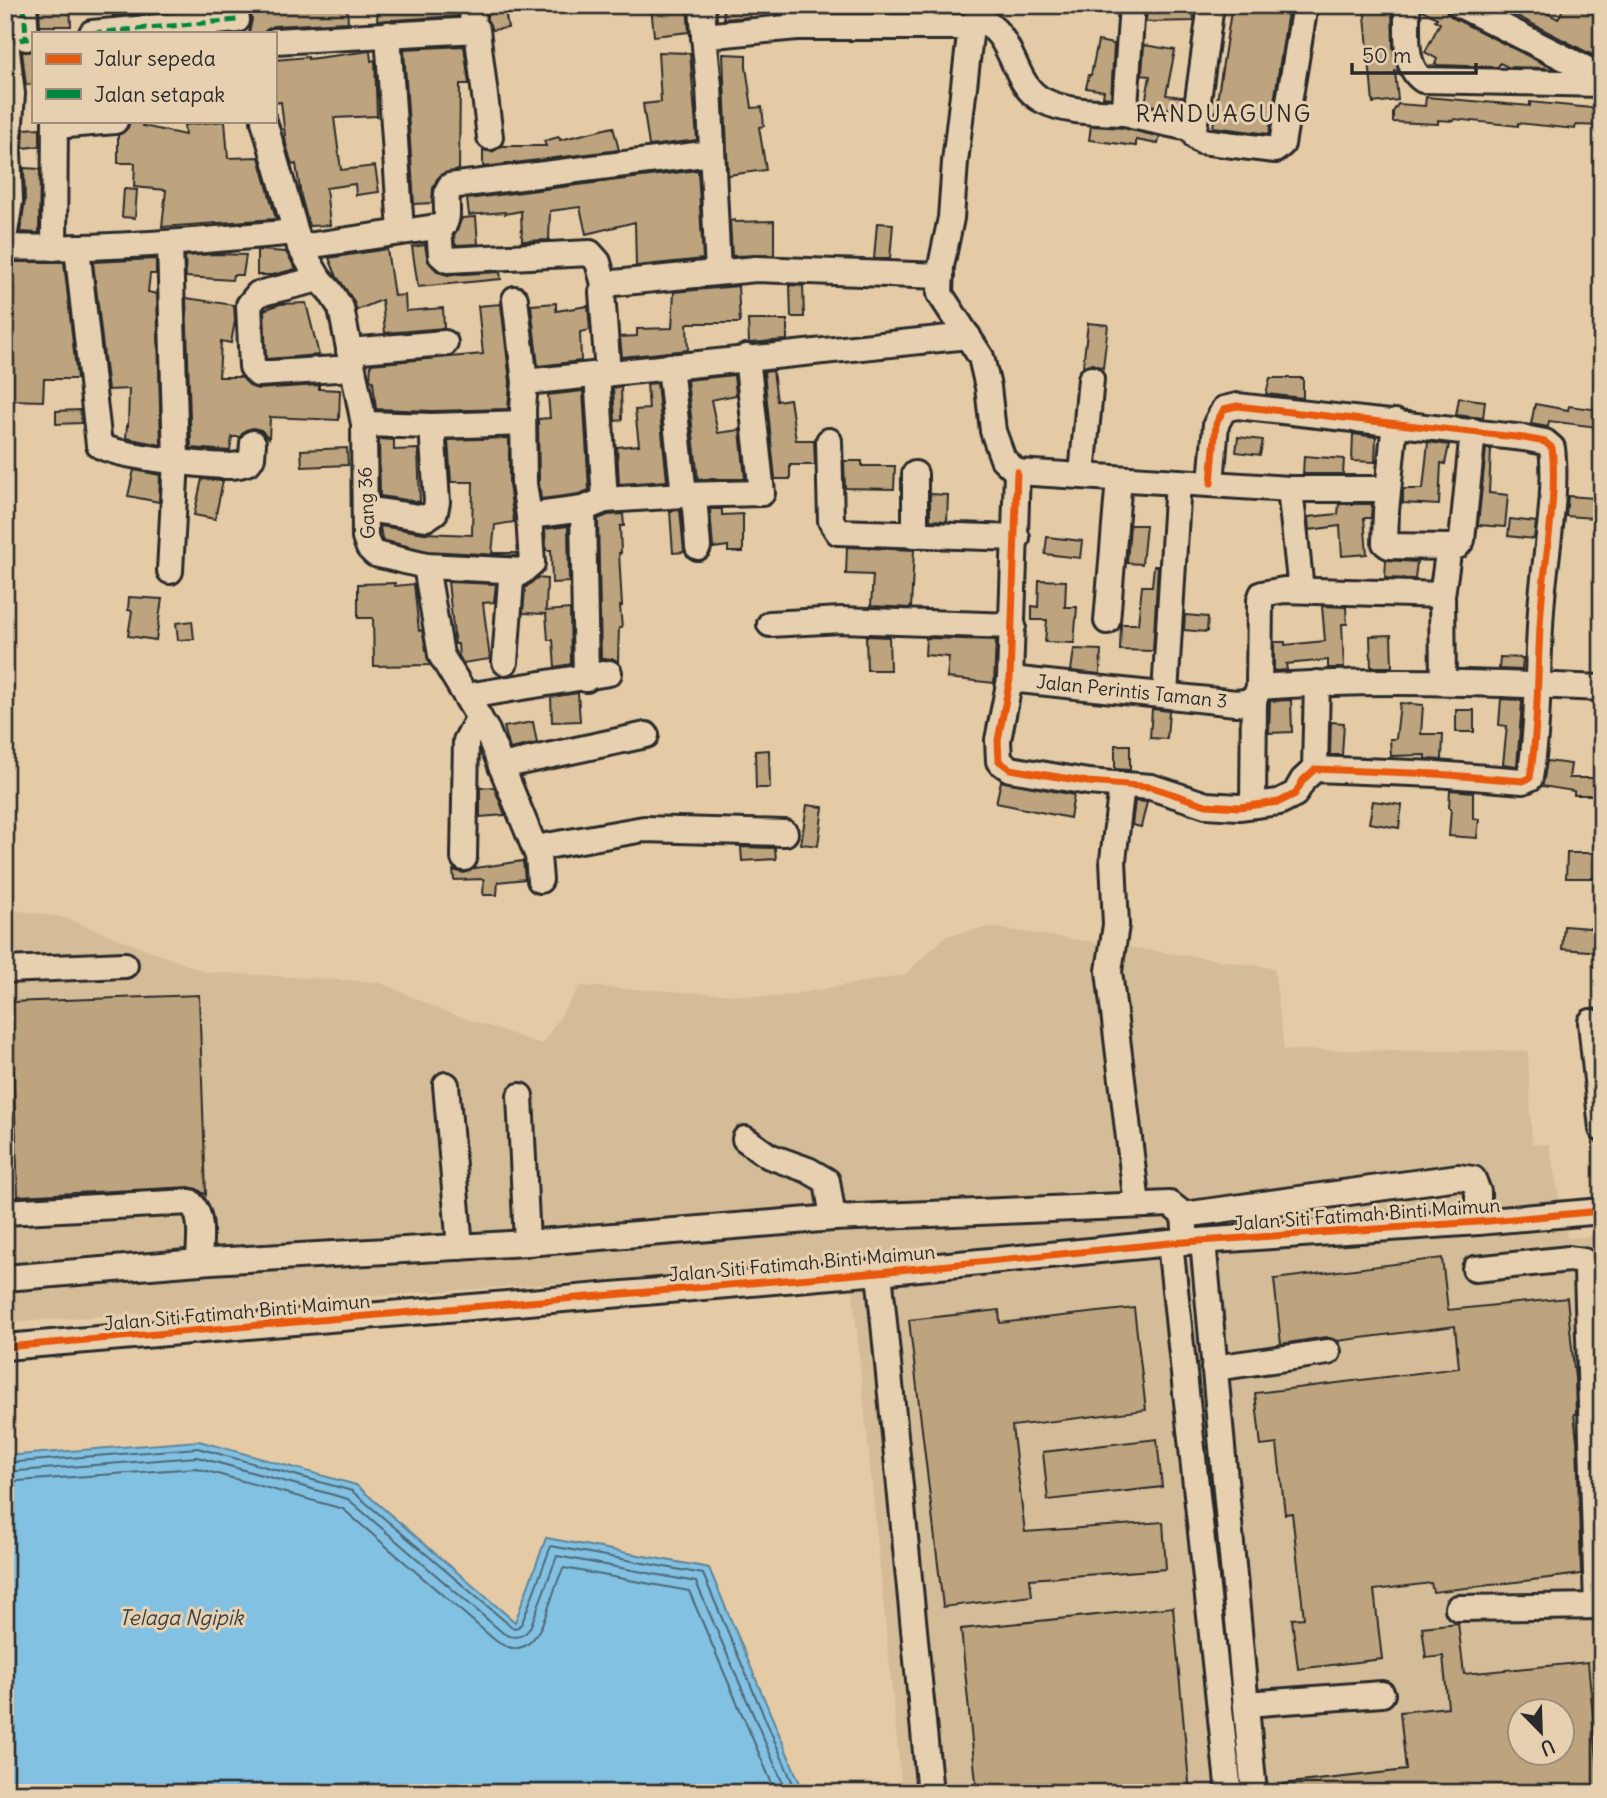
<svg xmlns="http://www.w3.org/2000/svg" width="1607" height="1798" font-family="Delius,sans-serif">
<rect width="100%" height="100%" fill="#e4cba6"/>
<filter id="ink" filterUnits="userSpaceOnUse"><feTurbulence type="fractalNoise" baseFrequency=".0143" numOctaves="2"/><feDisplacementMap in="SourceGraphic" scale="14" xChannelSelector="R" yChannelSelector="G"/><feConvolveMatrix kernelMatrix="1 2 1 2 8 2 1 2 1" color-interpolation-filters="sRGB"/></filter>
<g filter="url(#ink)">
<path fill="#d5bc98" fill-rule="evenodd" d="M5,909L62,917L206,972L379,982L446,1012L542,1044L580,986L776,997L904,975L946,936L989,927L1274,968L1284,1050L1528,1051L1532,1144H1549L1567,1238L1602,1236V1793H902L850,1262L5,1323ZM1520,1710H1562V1752H1520Z"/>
<polygon fill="#82c1e2" stroke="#5f8599" stroke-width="2" points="199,1441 356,1485 515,1622 546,1538 709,1568 804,1793 5,1793 5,1456"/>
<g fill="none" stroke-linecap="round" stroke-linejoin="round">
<g stroke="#4e6774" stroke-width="2">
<polyline points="5,1463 198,1448 352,1491 513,1628 518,1627 522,1623 551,1546 703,1574 797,1793"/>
<path d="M5,1472L197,1457L348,1499L503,1633C513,1639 523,1638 530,1628L557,1556L696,1582L787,1793"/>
<path d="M5,1482L196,1468L343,1509L496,1641C543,1673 548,1591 564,1568L689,1591L776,1793"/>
</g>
</g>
<g fill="#bda47e" stroke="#2b2b2b" stroke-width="2" fill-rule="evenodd">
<polygon points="39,5 70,5 71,26 40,26"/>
<polygon points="112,5 181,5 182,10 113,16"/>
<polygon points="249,5 347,5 348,22 274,26 263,33 249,33 252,19"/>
<polygon points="378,5 457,5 458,16 377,21"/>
<polygon points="487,5 504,5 508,28 492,30 487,20"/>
<polygon points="651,5 687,5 689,32 654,36"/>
<polygon points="732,5 748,5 750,17 724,19 723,7"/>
<polygon points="1147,5 1193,5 1194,21 1146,22"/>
<polygon points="1232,5 1289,5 1269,134 1213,127"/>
<polygon points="1364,5 1392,5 1393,47 1398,71 1395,71 1398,100 1373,103"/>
<polygon points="1422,5 1445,5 1447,13 1453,18 1546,65 1544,68 1508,67 1500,63 1498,67 1438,65 1435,64 1437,59 1425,52 1440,23 1435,20 1437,18 1422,10"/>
<polygon points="1496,5 1532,5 1558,19 1565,5 1602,5 1602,34 1597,43 1602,46 1602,60"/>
<polygon points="1098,41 1114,44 1111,98 1103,97 1104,91 1086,88 1089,75 1091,75"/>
<polygon points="1144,45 1175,50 1166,95 1183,97 1181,111 1145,104 1150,76 1142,75"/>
<polygon points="464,46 469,84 460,84 459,170 442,174 437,179 433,188 432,203 414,204 404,49"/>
<polygon points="33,51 33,84 26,85 22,52"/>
<polygon points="370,51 371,61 375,60 377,116 334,118 341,170 375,166 379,192 356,195 355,184 326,188 330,225 309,226 301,196 296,164 292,165 286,144 281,102 275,103 275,60 308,57 308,59"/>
<polygon points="658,52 690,53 697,140 649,146 643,104 661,102"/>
<polygon points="723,54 746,55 746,67 752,108 762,107 764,126 759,127 766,170 728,175"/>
<polygon points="1426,97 1530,106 1530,102 1602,109 1602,126 1576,125 1575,129 1518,123 1518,126 1454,119 1454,121 1438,120 1438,124 1393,122 1393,112 1398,104 1425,106"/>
<polygon points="130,121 142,121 143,126 185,135 184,125 225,121 228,158 259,157 276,219 162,227 166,190 134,187 135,163 118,163 118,135 128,128"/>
<polygon points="1091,126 1124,128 1160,137 1158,144 1136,140 1136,146 1089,140"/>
<polygon points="613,127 619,150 483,167 483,150 492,152 502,146 546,146 544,141 559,137 560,140"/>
<polygon points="40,128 40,146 23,148 24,129"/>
<polygon points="24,168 40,169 39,233 20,232 25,201"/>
<polygon points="698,170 703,259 636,266 635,222 586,234 580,207 550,211 549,240 522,241 521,211 505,214 505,212 469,215 467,199"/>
<polygon points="124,189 137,190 135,218 122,217"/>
<polygon points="476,217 478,244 455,245 454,235 462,218"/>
<polygon points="735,220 735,222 774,221 774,255 732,256 730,221"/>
<polygon points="877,223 893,224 890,259 874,259"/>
<polygon points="425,245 428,261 438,272 448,275 500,272 501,279 418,287 412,247"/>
<polygon points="387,249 394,296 405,295 406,311 443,308 444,328 385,333 382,300 357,310 353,300 337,277 329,258"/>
<polygon points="257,250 286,252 296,269 272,275 257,275"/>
<polygon points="215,254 246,255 243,275 233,275 232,280 186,277 185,256"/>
<polygon points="156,259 156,274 150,274 148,292 157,294 161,445 126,438 127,426 128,426 129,389 108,390 93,262"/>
<polygon points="5,262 64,262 77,379 44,379 43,401 7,400 5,343 11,343 12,291 6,291"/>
<polygon points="790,285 803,286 804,317 791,317"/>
<polygon points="738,286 740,323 689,323 687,324 688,350 622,357 620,337 637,336 637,329 672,328 674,292"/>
<polygon points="186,298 234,305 235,321 231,343 221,341 219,377 241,377 252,387 258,389 319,385 319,389 340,390 339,420 270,417 269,438 261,430 253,428 246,430 240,437 232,437 230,451 191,448"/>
<polygon points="306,303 319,355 266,359 264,310 280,304"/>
<polygon points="556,303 556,311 588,306 590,330 580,332 581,361 538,366 531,305"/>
<polygon points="501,304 510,382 508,409 432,411 376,409 373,381 370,380 371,364 483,354 478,306"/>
<polygon points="748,320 787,320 787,340 749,343"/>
<polygon points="1088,323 1108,325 1103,368 1093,364 1083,366"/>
<polygon points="773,371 777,401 790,399 796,440 814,440 815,465 790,465 790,479 775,479 764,372"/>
<polygon points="734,375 736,395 711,400 718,433 740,430 745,479 698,479 687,380"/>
<polygon points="1270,378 1303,378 1303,398 1266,394"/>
<polygon points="657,383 667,481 619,484 617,447 639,445 635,410 649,409 647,384"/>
<polygon points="621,387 622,420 615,421 613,388"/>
<polygon points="583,391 589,490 579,494 541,499 539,483 538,419 550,418 548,395"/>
<polygon points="1459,398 1485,401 1483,418 1456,415"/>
<polygon points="1535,404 1568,410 1569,406 1600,410 1597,427 1549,421 1548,427 1531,424"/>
<polygon points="80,410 82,423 56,424 56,411"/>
<polygon points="1353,434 1376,437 1375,462 1352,461"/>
<polygon points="1238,437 1263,440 1260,455 1236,452"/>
<polygon points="509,438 509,484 514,522 495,525 492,553 516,553 517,556 428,551 382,540 380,526 424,533 472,535 473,482 451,482 448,440"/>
<polygon points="379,439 394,440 394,450 418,449 420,502 380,496"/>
<polygon points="1428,442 1449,445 1445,464 1441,463 1439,505 1403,503 1403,489 1423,489"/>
<polygon points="347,448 348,465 302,467 301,450"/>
<polygon points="1486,449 1491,449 1489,493 1508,495 1505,527 1478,525"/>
<polygon points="1304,456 1344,459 1343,474 1303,474"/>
<polygon points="844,461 862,461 862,466 895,466 894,489 845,488"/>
<polygon points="134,470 160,475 159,502 128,496"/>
<polygon points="202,479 223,481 215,519 194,515"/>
<polygon points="930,494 948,495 947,521 930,520"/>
<polygon points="1568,496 1594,498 1593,518 1566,516"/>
<polygon points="1339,504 1372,504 1371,518 1364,518 1367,554 1342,556 1340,526 1309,530 1308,517 1338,514"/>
<polygon points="710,509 722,509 722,515 743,514 743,552 728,552 728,546 713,548"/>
<polygon points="680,510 684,552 673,553 670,511"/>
<polygon points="623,514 624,526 620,526 621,553 619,553 622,606 620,606 622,628 619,628 618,662 614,659 601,659 598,519 608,515"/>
<polygon points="1510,519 1536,522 1534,539 1508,536"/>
<polygon points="1130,525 1146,525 1142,564 1127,563"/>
<polygon points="568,526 569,582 552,583 551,550 546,550 545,529"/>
<polygon points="1047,537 1082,541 1080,558 1045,554"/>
<polygon points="847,547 914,550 911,608 871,606 873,575 846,574"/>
<polygon points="1386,560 1417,562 1415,579 1385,578"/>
<polygon points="1154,566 1158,566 1153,651 1120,650 1121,624 1138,624 1142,586 1152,586"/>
<polygon points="537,578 547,579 546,611 570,609 571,664 555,667 553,640 548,640 546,614 523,613 525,588"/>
<polygon points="1039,580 1066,581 1065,607 1077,607 1074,643 1045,642 1047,620 1032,620 1032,606 1038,607"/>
<polygon points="448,582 496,584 494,602 483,603 490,659 463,663 459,656 458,644 455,644"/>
<polygon points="395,583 395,586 414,584 419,631 422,630 430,665 374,666 373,618 358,618 358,584"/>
<polygon points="129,597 162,599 156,640 128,636 132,611 128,610"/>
<polygon points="1322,606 1346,607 1347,624 1342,624 1344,668 1328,668 1328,660 1286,664 1287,670 1274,671 1274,642 1285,642 1285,645 1325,641"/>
<polygon points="1185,615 1208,617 1207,632 1184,630"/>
<polygon points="192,621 194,639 178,640 176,623"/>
<polygon points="1391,635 1392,667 1371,667 1370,636"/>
<polygon points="866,636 889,637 890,670 867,670"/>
<polygon points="926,638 996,640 994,683 947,678 949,657 925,655"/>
<polygon points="1074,649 1101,650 1100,674 1071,671"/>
<polygon points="1500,657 1523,658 1522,670 1499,669"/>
<polygon points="578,693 580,721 552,722 551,697"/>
<polygon points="1501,699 1521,700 1522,702 1517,766 1503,764 1507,726 1499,725"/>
<polygon points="1291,700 1292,732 1269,733 1270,701"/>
<polygon points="1400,703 1423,705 1421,734 1443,734 1442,760 1425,759 1425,755 1391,756 1390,739 1396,739"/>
<polygon points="1152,709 1169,711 1167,739 1150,738"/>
<rect x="1456" y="710" width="18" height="22"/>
<polygon points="533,722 537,743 510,749 504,727"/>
<polygon points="1331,722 1344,723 1342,755 1330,755"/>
<polygon points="1115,745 1130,745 1130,770 1115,769"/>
<polygon points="769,750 770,788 756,788 755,751"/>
<polygon points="1547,761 1571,764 1569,778 1602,778 1602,795 1574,795 1574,791 1542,786"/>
<polygon points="1001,781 1074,795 1070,818 996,803"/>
<polygon points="494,787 505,815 480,817 480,788"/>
<polygon points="1450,790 1473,792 1473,819 1479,819 1477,838 1449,836 1451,809 1449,808"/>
<polygon points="1135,801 1147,802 1141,827 1132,825"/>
<polygon points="1373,801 1402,805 1399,828 1369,823"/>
<polygon points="807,805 823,807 818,846 801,844"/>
<polygon points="741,847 775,848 776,859 742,861"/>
<polygon points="1567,853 1602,853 1602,878 1566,878"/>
<polygon points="523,861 525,879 498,882 497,895 483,895 484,879 454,880 453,870 464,873 475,868"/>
<polygon points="1564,926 1602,929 1602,952 1562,949"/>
<polygon points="199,995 206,1195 197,1189 189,1187 18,1196 11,1002"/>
<polygon points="1442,1258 1448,1310 1567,1298 1575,1379 1576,1414 1574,1414 1577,1441 1581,1574 1433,1592 1431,1583 1374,1590 1382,1659 1298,1669 1292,1619 1304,1618 1292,1513 1285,1514 1277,1444 1261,1446 1255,1393 1459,1368 1455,1326 1337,1341 1326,1337 1281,1344 1274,1279"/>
<polygon points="1134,1308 1146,1410 1012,1426 1025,1532 1163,1522 1166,1569 1030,1579 1032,1596 943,1607 909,1320 999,1310 1000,1323"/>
<polygon points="1157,1439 1162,1487 1048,1500 1043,1452"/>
<polygon points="1173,1607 1190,1793 977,1793 961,1629"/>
<path d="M1458,1623L1464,1674L1588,1662L1600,1793H1283L1282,1784L1406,1770L1400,1712L1448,1707L1443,1656L1426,1658L1422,1627ZM1520,1711H1562V1753H1520Z"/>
</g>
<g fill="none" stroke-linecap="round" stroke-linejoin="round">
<g stroke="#2b2b2b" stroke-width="30">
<g id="minor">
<polyline points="24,5 26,38"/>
<polyline points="472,5 473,31"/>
<polyline points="702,5 704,36"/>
<polyline points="795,5 797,27"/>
<polyline points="1132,5 1125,107 1132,116 1194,129"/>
<polyline points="1211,5 1194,129 1196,137 1201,141 1275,150 1282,144 1305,5"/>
<path d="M1407,5C1408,28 1402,67 1423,80L1602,84"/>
<polyline points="1460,5 1602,77"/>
<path d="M977,18C1015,32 1011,84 1042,100C1066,113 1101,112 1127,113"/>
<polyline points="971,27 955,162 951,218 941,266 940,294 981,357 988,387 993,431 1003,459 1017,472 1290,489"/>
<polyline points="92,33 237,20"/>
<polyline points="388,34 401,231"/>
<polyline points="275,41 477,30 490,137"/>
<polyline points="264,121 300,247 319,279 330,291 341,308 364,424 365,538 369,548 375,554 426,566 441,655 487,731 538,856 540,880"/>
<polyline points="55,126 115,121"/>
<polyline points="439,228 441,255 447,260 590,253 598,262 605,288"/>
<polyline points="5,232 10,201 8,151 12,94 6,42"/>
<path d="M5,247C102,250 199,241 295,232"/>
<path d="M300,247L443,226C452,215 442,198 450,186L712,153"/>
<polyline points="54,248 55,121"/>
<path d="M77,248L99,445C117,457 203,465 228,466C235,466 242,465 249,462L252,457L253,443"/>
<polyline points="718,272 709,86 704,36 797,27 971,27 977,18 977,5"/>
<polyline points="319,279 258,294 249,305 252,367 258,374 352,368"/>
<polyline points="515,299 525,382"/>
<polyline points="349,351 445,343"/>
<polyline points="670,366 684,495"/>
<polyline points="597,374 605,500"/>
<polyline points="608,374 602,292 609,285 614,283 756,269 941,276"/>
<polyline points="1395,422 1386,511 1385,543 1389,546 1449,547"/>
<polyline points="364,424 432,426 523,423"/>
<polyline points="829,441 831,521 838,532 1017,538"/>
<path d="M1017,472L1010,679L998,740L999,761L1010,769L1088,782L1151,787L1206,805L1239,807L1279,802L1295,794L1303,780L1315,769L1436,774L1523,781L1530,778C1539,723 1537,666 1541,610C1544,561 1558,496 1552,448L1545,442L1524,438L1237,406L1224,409L1216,424L1211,483"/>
<polyline points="915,474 915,535"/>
<polyline points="1082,475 1091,379"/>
<polyline points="694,495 698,547"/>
<polyline points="365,509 426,518 435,512 437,502 432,426"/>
<polyline points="583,509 586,679"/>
<polyline points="529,516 583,509 605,500 684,495 762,493 747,357"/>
<polyline points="426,566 523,571"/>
<polyline points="170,571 176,460 170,244"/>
<polyline points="1301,590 1290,489 1388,489"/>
<polyline points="1107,621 1119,479"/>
<polyline points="770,624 841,620 1013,626"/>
<polyline points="505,662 511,580 532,563 529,516 524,484 523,409 525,382 968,336"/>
<polyline points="1010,679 1236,703 1254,701"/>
<polyline points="1443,682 1442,595 1449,547 1457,546 1462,540 1473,431"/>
<polyline points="1259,687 1260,600 1262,594 1284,590 1442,595"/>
<polyline points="1165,694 1178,482"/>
<polyline points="467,696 609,673"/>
<polyline points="501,766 646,735"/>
<polyline points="1315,769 1317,683"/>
<polyline points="1122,785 1113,860 1116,925 1109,971 1137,1205"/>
<path d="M1253,804L1254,701L1259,687C1373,678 1488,683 1602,688"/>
<polyline points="535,848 644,829 785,833"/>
<polyline points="464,858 466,741 479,717"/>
<polyline points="5,970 125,965"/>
<polyline points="1591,1022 1602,1129"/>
<polyline points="446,1085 460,1247"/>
<polyline points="520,1096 527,1243"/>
<polyline points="745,1139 769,1156 808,1170 827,1181 833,1218"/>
<path d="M5,1212L190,1202C205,1216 199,1243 199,1262"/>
<polyline points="1184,1215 1458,1177 1473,1179 1478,1192 1478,1222"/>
<polyline points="1203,1241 1254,1793"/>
<polyline points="1170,1243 1229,1793"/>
<polyline points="1475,1269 1569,1259 1583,1261 1587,1271 1597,1606"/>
<polyline points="879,1272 930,1793"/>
<polyline points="5,1278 211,1261 527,1243 833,1218 1170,1204 1184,1215 1186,1242"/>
<polyline points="5,1347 879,1272 1170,1243 1478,1222 1602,1211"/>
<polyline points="1214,1368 1328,1352"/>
<polyline points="1458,1608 1602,1606"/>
<polyline points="1246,1704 1382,1694"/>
</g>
</g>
<use href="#minor" stroke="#e7d0b0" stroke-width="24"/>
<g stroke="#00873e" stroke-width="5" stroke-dasharray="10 5" stroke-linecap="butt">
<polyline points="24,5 26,38"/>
<polyline points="92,33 237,20"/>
<polyline points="5,42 33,38"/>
</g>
<g stroke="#e7d0b0" stroke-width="11">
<g id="cycleway">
<path d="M1017,472L1010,679L998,740L999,761L1010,769L1088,782L1151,787L1206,805L1239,807L1279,802L1295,794L1303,780L1315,769L1436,774L1523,781L1530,778C1539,723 1537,666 1541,610C1544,561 1558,496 1552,448L1545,442L1524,438L1237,406L1224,409L1216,424L1211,483"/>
<polyline points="5,1347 879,1272 1170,1243 1478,1222 1602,1211"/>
</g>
</g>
<use href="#cycleway" stroke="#e8590c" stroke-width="7"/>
</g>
</g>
<g text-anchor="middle" stroke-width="6" stroke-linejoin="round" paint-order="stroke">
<g font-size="19" fill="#2b2b2b" stroke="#e7d0b0">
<text transform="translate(366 503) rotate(-93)" y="7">Gang 36</text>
<text transform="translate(1132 691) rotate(6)" y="7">Jalan Perintis Taman 3</text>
<text transform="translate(1367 1214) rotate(-4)" y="7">Jalan Siti Fatimah Binti Maimun</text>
<text transform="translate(802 1263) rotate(-5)" y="7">Jalan Siti Fatimah Binti Maimun</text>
<text transform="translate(237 1312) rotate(-5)" y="7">Jalan Siti Fatimah Binti Maimun</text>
</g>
<g font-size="21" font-style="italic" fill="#384246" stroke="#e7d0b0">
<text x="181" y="1625">Telaga Ngipik</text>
</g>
<g font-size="23" letter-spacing="2" fill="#2b2b2b" stroke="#e7d0b0">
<text x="1224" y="122">RANDUAGUNG</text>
</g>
</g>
<rect width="1607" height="1798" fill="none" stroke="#e7d0b0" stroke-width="28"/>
<rect x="14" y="14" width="1579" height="1770" fill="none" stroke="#2b2b2b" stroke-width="2.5" filter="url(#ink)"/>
<rect x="32" y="32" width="245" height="91" fill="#e7d0b0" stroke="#9c8e7b" stroke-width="2"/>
<rect x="46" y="54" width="35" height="10" fill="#e8590c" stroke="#9c8e7b" stroke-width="2"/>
<text x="94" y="66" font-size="21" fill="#2b2b2b">Jalur sepeda</text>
<rect x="46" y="89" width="35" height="10" fill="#00873e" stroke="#9c8e7b" stroke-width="2"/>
<text x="94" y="102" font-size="21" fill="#2b2b2b">Jalan setapak</text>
<g transform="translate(1541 1732) rotate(157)"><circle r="33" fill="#e7d0b0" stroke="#9c8e7b" stroke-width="2"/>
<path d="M0-5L12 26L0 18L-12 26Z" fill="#2b2b2b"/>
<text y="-10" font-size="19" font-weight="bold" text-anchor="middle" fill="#2b2b2b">U</text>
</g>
<path d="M1352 63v10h124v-10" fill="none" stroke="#2b2b2b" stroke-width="3.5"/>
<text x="1362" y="63" font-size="21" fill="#2b2b2b" stroke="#e7d0b0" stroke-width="5" paint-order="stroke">50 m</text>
</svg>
